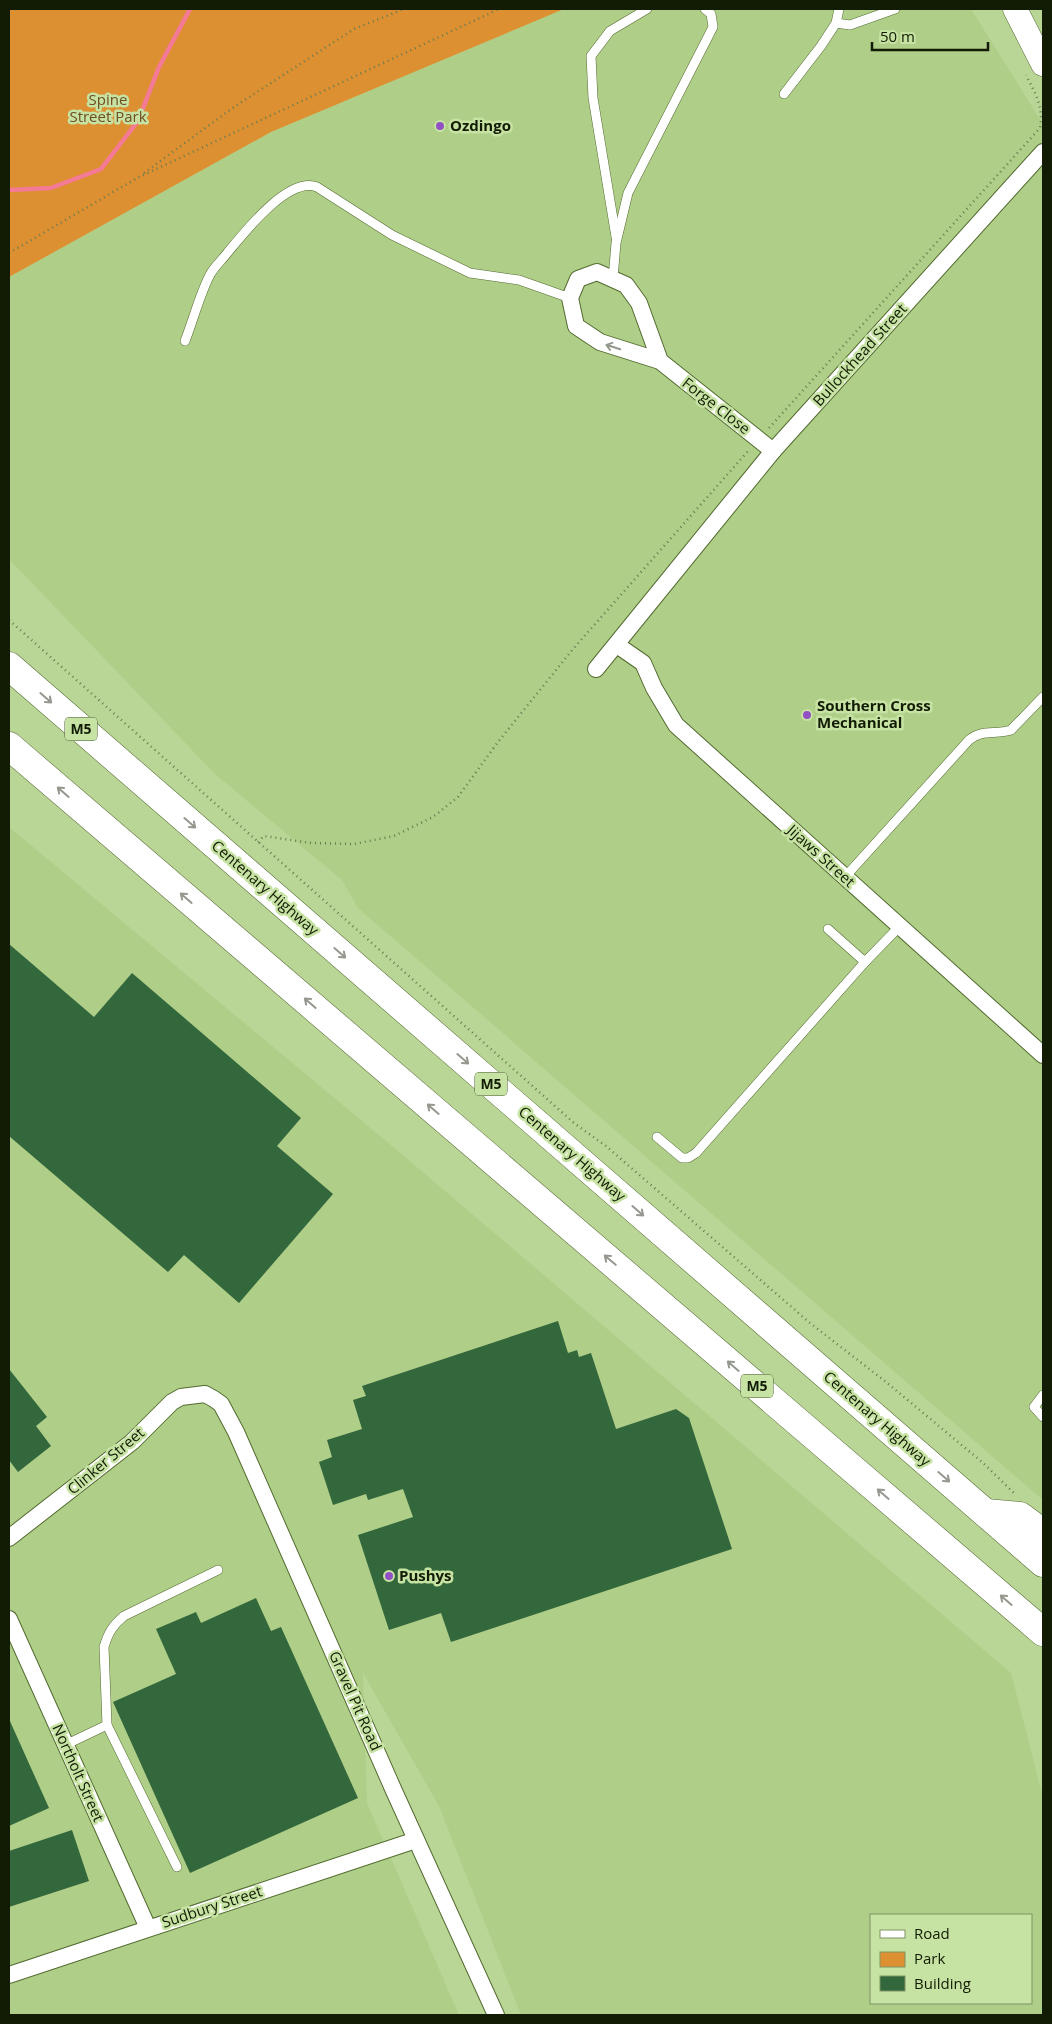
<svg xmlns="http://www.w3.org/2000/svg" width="1052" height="2024" font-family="'Open Sans',sans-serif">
<rect width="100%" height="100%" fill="#bad697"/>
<g fill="#afce88" fill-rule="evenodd">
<polygon points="564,9 971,9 1043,124 1043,1500 358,908 342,880 215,774 9,559 9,277 271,132"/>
<path d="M9,827L404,1156L1011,1673L1043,1797V2015H521L439,1806L363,1673L367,1803L459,2015H9ZM871,1915H1031V2003H871Z"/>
</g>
<polygon fill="#dc9031" points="9,9 564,9 271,132 9,277"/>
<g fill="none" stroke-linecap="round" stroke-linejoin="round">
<polyline stroke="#f47a95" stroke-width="4.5" points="9,190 51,188 101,169 138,121 159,67 190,9"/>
</g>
<g fill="#33673c">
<polygon points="9,944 94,1017 132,973 301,1118 277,1146 333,1194 239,1303 184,1255 168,1272 9,1136"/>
<polygon points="558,1321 568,1353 577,1350 579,1357 591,1353 616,1429 676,1409 689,1418 732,1549 451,1642 441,1613 389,1630 358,1535 413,1517 403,1489 368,1500 366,1494 333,1505 319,1462 332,1457 327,1440 362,1429 353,1400 366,1396 362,1386"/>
<polygon points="9,1369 47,1417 36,1426 51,1446 18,1472 9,1460"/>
<polygon points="256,1598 271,1631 281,1627 358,1798 190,1873 113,1702 176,1674 156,1629 196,1612 201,1623"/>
<polygon points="9,1719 49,1808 9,1826"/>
<polygon points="72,1830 89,1881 9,1907 9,1851"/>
</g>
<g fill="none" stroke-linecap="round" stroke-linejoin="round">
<g stroke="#536b30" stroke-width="10">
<g id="lane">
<polyline points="839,9 836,23 850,25 895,9"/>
<polyline points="784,94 821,46 836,23"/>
<polyline points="616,237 593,98 591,56 610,31 647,9"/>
<polyline points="613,279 616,243 628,193 713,27 711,14 705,9"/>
<path d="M185,341C193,321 201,290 211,273C216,265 223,259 228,252C244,233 288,176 317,187L392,235L470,273L519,280L570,298"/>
<path d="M845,877L969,740C982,729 995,735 1011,730L1043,697"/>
<polyline points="828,929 865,962 900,926"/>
<polyline points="657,1137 682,1158 688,1158 696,1153 865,962"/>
<polyline points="1043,1395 1034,1407 1043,1417"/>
<polyline points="65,1745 107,1725"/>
<path d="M177,1867L107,1725L104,1647C108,1633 113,1625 124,1616L218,1570"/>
</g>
</g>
<g stroke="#536b30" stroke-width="18">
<g id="street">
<polyline points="660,361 639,303 626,285 597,272 578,279 570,298 576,326 600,342 660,361 773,451"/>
<polyline points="617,645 643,663 654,688 676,725 1043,1055"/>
<polyline points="596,669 773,451 1043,152"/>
<polyline points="9,1538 132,1442 172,1402 181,1397 205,1394 214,1399 221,1404 236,1432 394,1791 496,2015"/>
<polyline points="9,1619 148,1928"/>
<polyline points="9,1975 416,1840"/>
</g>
</g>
<g stroke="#536b30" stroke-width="25">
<polyline id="secondary" points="1015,9 1043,64"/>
</g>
<g stroke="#536b30" stroke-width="29">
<g id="highway">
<polyline points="9,666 1043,1563"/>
<polyline points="9,746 1043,1632"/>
<polyline points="986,1513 1020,1516 1043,1533"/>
</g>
</g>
<g stroke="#697b50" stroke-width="2.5" stroke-dasharray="1 4" stroke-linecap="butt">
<polyline points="144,173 234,107 354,29 404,9"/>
<polyline points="9,253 139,177 499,9"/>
<path d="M769,428L1040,128C1044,107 1035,93 1026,75"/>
<polyline points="9,620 574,1123 606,1146 810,1323 886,1382 982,1462 1015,1494"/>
<polyline points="258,842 264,836 311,843 354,844 394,836 433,817 458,797 498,742 573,649 749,450"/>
</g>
<use href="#lane" stroke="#fff" stroke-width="9"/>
<use href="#street" stroke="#fff" stroke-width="16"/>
<use href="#secondary" stroke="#fff" stroke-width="24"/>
<use href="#highway" stroke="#fff" stroke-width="28"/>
</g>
<defs><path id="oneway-shaft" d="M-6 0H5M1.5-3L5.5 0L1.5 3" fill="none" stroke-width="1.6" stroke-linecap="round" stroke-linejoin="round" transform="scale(1.25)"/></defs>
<g stroke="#94988e">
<use href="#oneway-shaft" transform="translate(613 347) rotate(-162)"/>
<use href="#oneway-shaft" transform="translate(46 698) rotate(41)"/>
<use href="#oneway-shaft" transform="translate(63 792) rotate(-139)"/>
<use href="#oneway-shaft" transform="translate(190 823) rotate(41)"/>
<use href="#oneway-shaft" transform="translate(186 898) rotate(-139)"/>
<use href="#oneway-shaft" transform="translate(340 953) rotate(41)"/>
<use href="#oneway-shaft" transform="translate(310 1003) rotate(-139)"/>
<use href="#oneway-shaft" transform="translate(463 1059) rotate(41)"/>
<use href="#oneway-shaft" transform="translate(433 1109) rotate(-139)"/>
<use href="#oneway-shaft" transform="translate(638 1211) rotate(41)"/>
<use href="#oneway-shaft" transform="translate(610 1260) rotate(-140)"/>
<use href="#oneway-shaft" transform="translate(733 1366) rotate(-139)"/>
<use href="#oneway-shaft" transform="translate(944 1477) rotate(41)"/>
<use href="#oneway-shaft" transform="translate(883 1494) rotate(-139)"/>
<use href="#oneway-shaft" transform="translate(1006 1600) rotate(-139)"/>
</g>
<g fill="#9250c5" stroke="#c7e3a3" stroke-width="2">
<circle cx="440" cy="126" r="5"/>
<circle cx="807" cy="715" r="5"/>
<circle cx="389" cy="1576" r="5"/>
</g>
<g text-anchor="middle" stroke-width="5" stroke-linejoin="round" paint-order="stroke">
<g fill="#c7e3a3" stroke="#485734" stroke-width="1">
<rect x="65" y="717.5" width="32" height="23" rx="4"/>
<rect x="475" y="1072.5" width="32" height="23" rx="4"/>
<rect x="741" y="1374.5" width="32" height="23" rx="4"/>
</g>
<g font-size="14" font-weight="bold" fill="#121b04">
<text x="81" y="734">M5</text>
<text x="491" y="1089">M5</text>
<text x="757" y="1391">M5</text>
</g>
<g font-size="15" fill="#6f4d25" stroke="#c7e3a3">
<text x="108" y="105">Spine<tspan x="108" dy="17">Street Park</tspan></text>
</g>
<g font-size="15" font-weight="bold" fill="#121b04" stroke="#c7e3a3" text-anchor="start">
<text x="450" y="131">Ozdingo</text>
<text x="817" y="711">Southern Cross<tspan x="817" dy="17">Mechanical</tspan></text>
<text x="399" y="1581">Pushys</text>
</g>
<g font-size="15" fill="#121b04" stroke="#c7e3a3">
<text transform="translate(860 355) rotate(-48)" y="5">Bullockhead Street</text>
<text transform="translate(716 406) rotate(38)" y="5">Forge Close</text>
<text transform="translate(821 856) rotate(42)" y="5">Jijaws Street</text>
<text transform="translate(265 888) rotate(41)" y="5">Centenary Highway</text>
<text transform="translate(572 1154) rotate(41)" y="5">Centenary Highway</text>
<text transform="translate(877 1419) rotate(41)" y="5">Centenary Highway</text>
<text transform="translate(106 1461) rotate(-40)" y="5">Clinker Street</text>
<text transform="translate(355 1701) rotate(66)" y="5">Gravel Pit Road</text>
<text transform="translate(78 1773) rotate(66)" y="5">Northolt Street</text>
<text transform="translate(212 1907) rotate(-18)" y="5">Sudbury Street</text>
</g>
</g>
<rect width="1052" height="2024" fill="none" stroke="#121b04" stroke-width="20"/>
<rect x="870" y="1914" width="162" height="90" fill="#c7e3a3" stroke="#7f9363"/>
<rect x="880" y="1930" width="25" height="8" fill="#ffffff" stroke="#7f9363"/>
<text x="914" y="1939" font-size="15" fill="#121b04">Road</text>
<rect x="880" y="1952" width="25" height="15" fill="#dc9031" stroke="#7f9363"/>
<text x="914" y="1964" font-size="15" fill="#121b04">Park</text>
<rect x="880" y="1976" width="25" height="15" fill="#33673c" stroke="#7f9363"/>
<text x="914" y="1989" font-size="15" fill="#121b04">Building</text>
<path d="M872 42v8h116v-8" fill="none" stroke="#121b04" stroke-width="2.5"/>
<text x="880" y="42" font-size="15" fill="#121b04" stroke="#c7e3a3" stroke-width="4" paint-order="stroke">50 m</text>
</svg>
